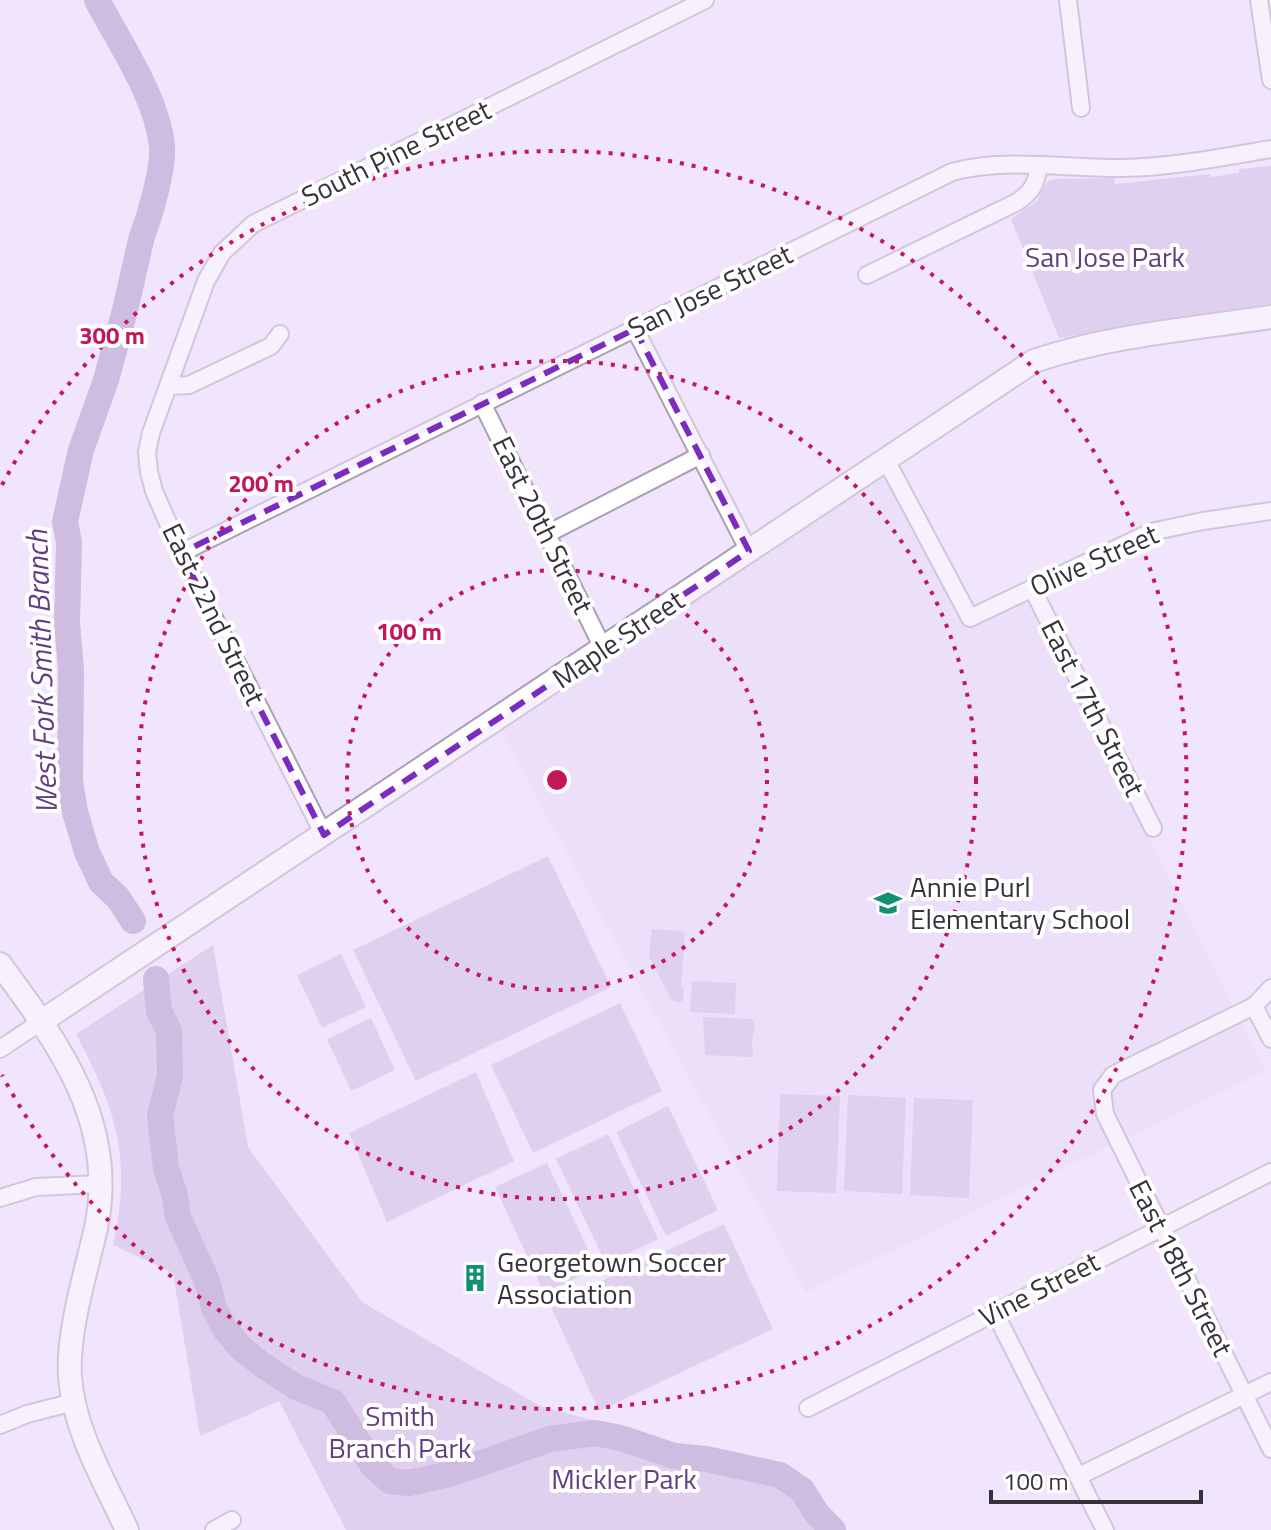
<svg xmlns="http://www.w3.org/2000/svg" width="1271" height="1530" font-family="'Titillium Web',sans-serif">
<rect width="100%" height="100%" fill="#f0e5fc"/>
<polygon fill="#e5d7f5" points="898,462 982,621 1028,598 1266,1071 806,1292 500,730"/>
<g fill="#c9b5e0">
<polygon points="1271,166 1271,304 1059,338 1011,219 1037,201 1046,183 1053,179 1114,178 1115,184 1210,174 1211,177 1239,173 1239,169"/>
<polygon points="548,856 611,987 416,1081 353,950"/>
<polygon points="652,929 682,931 685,934 681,988 684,988 683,1001 676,1002 671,999 649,956"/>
<path d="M213,945L248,1147L362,1302L540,1406L775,1469L835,1522L840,1530H346L279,1401L200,1436L173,1273L113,1245C132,1160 117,1110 76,1034Z"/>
<polygon points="341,954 366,1007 322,1028 297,975"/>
<polygon points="692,981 736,983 735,1014 690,1012"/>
<polygon points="620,1003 662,1091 533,1153 491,1065"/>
<polygon points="703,1017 752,1019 755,1023 752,1040 753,1057 705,1055"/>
<polygon points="371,1018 395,1070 351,1091 327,1039"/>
<polygon points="476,1072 514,1161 387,1222 349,1133"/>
<polygon points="780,1094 840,1096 836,1193 777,1191"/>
<polygon points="848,1095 906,1098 902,1194 844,1191"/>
<polygon points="914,1098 973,1100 969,1198 910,1195"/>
<polygon points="668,1106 718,1210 666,1236 616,1132"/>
<polygon points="608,1134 658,1239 606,1264 556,1159"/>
<polygon points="547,1163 597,1268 544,1293 495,1187"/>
<polygon points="724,1224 773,1329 599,1411 550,1305"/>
</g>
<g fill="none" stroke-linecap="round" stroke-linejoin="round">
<g stroke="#a48ac1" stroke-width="26">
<path d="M97,0C120,44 157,97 162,146C164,167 150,216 142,236L125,310L106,380L81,450L65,522L69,542L67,623L71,670L70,781L75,812L87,852L101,882L118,898L133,921"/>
<polyline points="156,979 159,1011 169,1031 170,1075 160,1116 166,1168 175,1196 178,1217 207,1281 214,1308 225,1329 240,1347 261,1364 296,1387 333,1402 373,1466 390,1481 409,1483 450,1474 550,1439 595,1433 621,1438 674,1456 706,1459 780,1475 802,1490 817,1514 833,1530"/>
</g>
<g stroke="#aba1b7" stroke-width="20">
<g id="street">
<polyline points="1068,0 1081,108"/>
<polyline points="1259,0 1271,80"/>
<path d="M867,275L1017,202C1033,191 1036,184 1039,165"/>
<polyline points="635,329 749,551"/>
<polyline points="170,386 189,385 271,346 280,334"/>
<polyline points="482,403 603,648"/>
<polyline points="886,460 970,618 1151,532 1203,521 1271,511"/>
<polyline points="547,534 701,455"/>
<path d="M181,553L952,172C1008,157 1067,169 1124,168C1173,167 1223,157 1271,149"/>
<polyline points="1032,588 1153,828"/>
<polyline points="324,835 181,553 154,491 149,472 147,452 151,433 206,281 222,253 253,224 705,0"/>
<polyline points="1271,988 1254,1006 1113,1075 1102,1090 1105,1114 1271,1449"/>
<polyline points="1254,1006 1271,1039"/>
<polyline points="0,1049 42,1021"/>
<polyline points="0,1198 36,1187 100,1184"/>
<polyline points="994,1311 1105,1530"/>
<polyline points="808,1408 1271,1172"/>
<polyline points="0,1425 27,1414 74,1402"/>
<polyline points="1079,1476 1271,1382"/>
<polyline points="214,1530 232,1520"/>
</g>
</g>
<g stroke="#aba1b7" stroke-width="26">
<g id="secondary">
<path d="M0,964C58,1043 118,1123 96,1228C86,1272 67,1332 70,1377C74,1431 105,1482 127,1530"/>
<path d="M42,1021L1034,361C1110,335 1192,329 1271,317"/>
</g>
</g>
<use href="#street" stroke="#fff" stroke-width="16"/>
<use href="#secondary" stroke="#fff" stroke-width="22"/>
</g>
<path d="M0 0H1271V1530H0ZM635,329L749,551L324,835L181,553Z" fill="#f0e5fc" fill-opacity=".55" fill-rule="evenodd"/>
<path fill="none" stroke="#7b2cbf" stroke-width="6" stroke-dasharray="16 10" stroke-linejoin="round" d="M635,329L749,551L324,835L181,553Z"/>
<g fill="none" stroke="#c2185b" stroke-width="4" stroke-dasharray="4 8">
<circle cx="557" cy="780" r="210"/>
<circle cx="557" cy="780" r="419"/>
<path d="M2 485A629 629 0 1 1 2 1075"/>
</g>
<defs>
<g id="school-bare" transform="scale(2.16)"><path d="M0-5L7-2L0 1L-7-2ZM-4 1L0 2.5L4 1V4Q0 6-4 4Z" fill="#138f74" stroke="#fff" stroke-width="2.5" paint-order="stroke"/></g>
<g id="building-bare" transform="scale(2.16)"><path d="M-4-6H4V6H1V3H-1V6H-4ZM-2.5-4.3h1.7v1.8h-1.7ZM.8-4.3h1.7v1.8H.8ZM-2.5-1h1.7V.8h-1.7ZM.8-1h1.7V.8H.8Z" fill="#138f74" stroke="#fff" stroke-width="2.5" paint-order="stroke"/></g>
</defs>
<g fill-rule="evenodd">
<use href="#school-bare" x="888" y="903"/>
<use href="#building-bare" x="475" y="1278"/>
</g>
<g text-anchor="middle" stroke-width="8" stroke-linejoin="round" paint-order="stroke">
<g font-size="28" fill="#36323b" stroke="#fff">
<text transform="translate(396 153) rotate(-26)" y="10">South Pine Street</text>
<text transform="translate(710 291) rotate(-26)" y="10">San Jose Street</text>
<text transform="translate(543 525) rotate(64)" y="10">East 20th Street</text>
<text transform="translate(1094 560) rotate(-24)" y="10">Olive Street</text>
<text transform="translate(214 614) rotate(64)" y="10">East 22nd Street</text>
<text transform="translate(618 639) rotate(-34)" y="10">Maple Street</text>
<text transform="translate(1093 708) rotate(63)" y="10">East 17th Street</text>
<text transform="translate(1181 1268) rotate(63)" y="10">East 18th Street</text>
<text transform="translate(1039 1289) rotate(-27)" y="10">Vine Street</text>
</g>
<g font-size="28" fill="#613d82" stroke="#fff">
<text x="1105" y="267">San Jose Park</text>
<text x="400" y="1426">Smith<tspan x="400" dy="32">Branch Park</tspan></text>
<text x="624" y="1489">Mickler Park</text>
</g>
<g font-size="28" fill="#36323b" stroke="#fff" text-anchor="start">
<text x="910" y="897">Annie Purl<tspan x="910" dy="32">Elementary School</tspan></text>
<text x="497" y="1272">Georgetown Soccer<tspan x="497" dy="32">Association</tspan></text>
</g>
<g font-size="30" font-style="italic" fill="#623f83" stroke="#fff">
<text transform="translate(42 672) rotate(-92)" y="10">West Fork Smith Branch</text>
</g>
</g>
<circle cx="557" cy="780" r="12" fill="#c2185b" stroke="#fff" stroke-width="4"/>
<g font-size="24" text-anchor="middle" font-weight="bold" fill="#c2185b" stroke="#fff" stroke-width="8" stroke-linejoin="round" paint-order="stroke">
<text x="112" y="344">300 m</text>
<text x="261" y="492">200 m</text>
<text x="409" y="640">100 m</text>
</g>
<path d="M991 1490v12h210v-12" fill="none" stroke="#36323b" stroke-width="4"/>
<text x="1003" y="1490" font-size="24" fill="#36323b" stroke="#ffffff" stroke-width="6" paint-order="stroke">100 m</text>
</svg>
